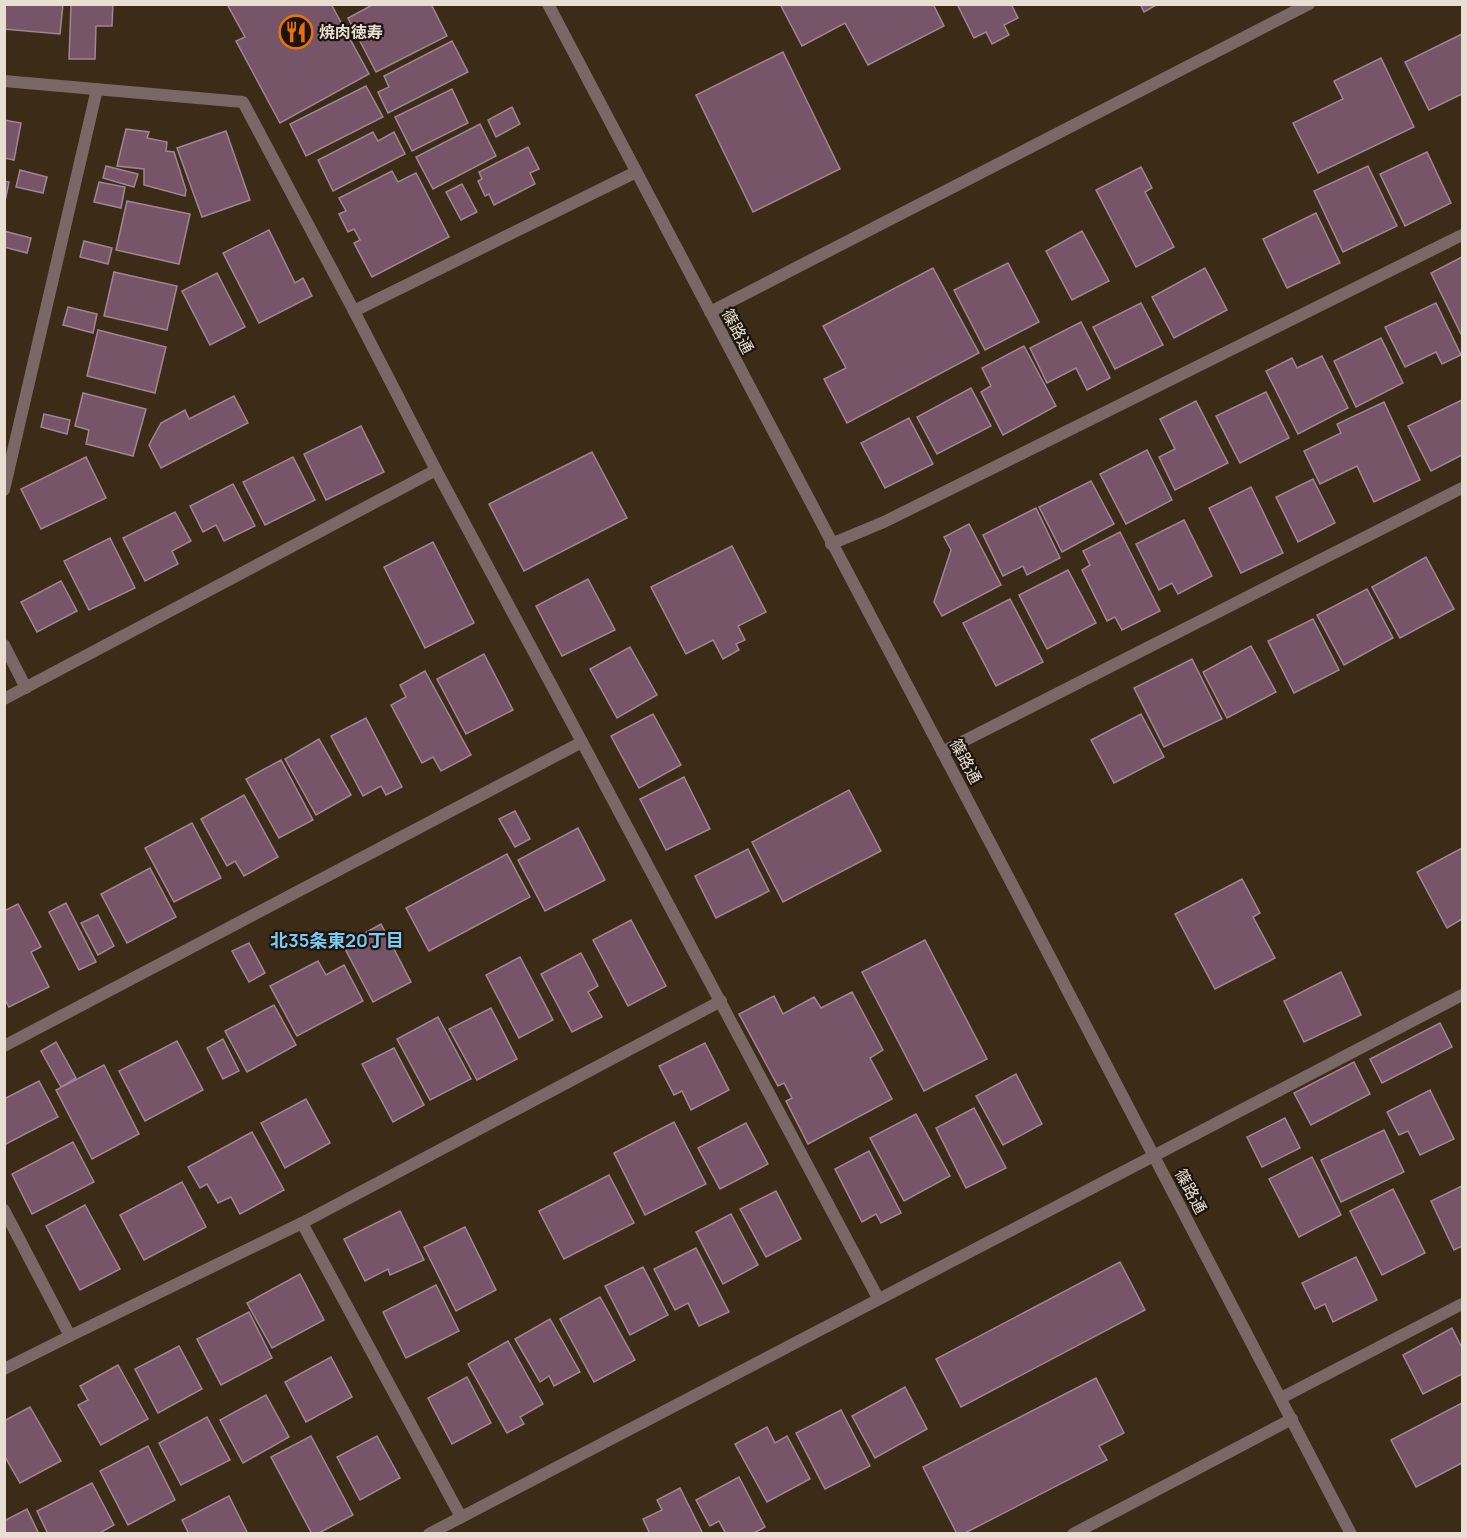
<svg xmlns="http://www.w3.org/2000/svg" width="1467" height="1538" font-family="Manrope,'Noto Sans JP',sans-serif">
<rect width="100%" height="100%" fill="#3c2b17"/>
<g fill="#765569" stroke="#a18595" stroke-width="1.5">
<polygon points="5,4 63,4 60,34 4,29"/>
<polygon points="71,4 113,4 112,26 96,26 95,59 69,59"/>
<polygon points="227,4 331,4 369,74 280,123 236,41 245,37"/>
<polygon points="374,4 431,4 447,36 376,72 348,18"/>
<polygon points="780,4 933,4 944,26 868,65 845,23 802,46"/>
<polygon points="957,4 1011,4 1018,18 1004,25 1009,35 992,44 986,32 974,38"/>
<polygon points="1140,4 1158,4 1144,12"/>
<polygon points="1462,34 1462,94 1429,110 1405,62"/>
<polygon points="452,41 468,72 388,113 378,92 389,87 384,76"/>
<polygon points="783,52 840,169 753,212 696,95"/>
<polygon points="1381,58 1414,127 1318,173 1293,123 1343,99 1334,81"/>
<polygon points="366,86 383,117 306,156 290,124"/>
<polygon points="452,89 468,123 412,151 395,117"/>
<polygon points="512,107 520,124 496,137 488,120"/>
<polygon points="4,120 21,123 14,160 4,158"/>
<polygon points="480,124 496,156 433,189 416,157"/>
<polygon points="126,129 149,132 147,138 167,142 166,151 174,152 186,190 185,196 144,185 144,169 117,166"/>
<polygon points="226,131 250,200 202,217 177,148"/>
<polygon points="373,132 378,141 394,132 405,154 333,191 318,160"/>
<polygon points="528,147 539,169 530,173 535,184 494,205 489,194 485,196 478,181 482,179 479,172"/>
<polygon points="1427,152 1451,203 1405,226 1380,174"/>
<polygon points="106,166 138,174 134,187 103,178"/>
<polygon points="1368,166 1397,226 1343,252 1314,191"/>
<polygon points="1141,167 1152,188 1145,192 1174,247 1136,267 1096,190"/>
<polygon points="20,170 47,177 43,193 16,187"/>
<polygon points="392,171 398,182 416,173 449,237 372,277 354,243 360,240 354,229 348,232 339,214 346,211 339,198"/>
<polygon points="4,181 9,182 4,206"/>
<polygon points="99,182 125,187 121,208 94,202"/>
<polygon points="462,184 477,212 461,220 446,192"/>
<polygon points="127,201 190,214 179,264 116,250"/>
<polygon points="1316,213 1340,263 1287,288 1263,239"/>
<polygon points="269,230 295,283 303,278 312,296 259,323 223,253"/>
<polygon points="4,231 31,238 27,253 4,247"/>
<polygon points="1082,231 1109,281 1072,300 1046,251"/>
<polygon points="84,241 112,248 108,264 80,257"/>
<polygon points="1462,257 1462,334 1461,334 1431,273"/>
<polygon points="1008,263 1039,322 985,350 954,290"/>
<polygon points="933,268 979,353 847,423 824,379 846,368 823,326"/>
<polygon points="1205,268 1227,310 1174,338 1152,297"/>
<polygon points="114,272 177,286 167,330 104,316"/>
<polygon points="217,273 245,327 210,345 182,291"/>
<polygon points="1141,303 1163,345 1115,369 1093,327"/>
<polygon points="1436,303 1461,355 1442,364 1436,352 1405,367 1385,327"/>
<polygon points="68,307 97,314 93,333 63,325"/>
<polygon points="1081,322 1110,378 1087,390 1076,368 1047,383 1030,348"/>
<polygon points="98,330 166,347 155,393 87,376"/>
<polygon points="1381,338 1403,383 1356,407 1334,361"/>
<polygon points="1024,346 1056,406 1003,435 981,392 991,386 982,368"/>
<polygon points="1322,356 1348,408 1298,434 1266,371 1292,358 1297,368"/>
<polygon points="971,388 991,426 937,454 917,417"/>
<polygon points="1266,392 1289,438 1240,463 1216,416"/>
<polygon points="83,393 146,409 133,456 86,444 89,430 75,426"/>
<polygon points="234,396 248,423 161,468 149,445 161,423 185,410 189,419"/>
<polygon points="1462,400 1462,455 1431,471 1408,426"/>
<polygon points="1196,401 1228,463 1175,490 1159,457 1175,449 1160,419"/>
<polygon points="1384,402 1420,480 1374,502 1357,466 1320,484 1304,451 1341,433 1337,424"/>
<polygon points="44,414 70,420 67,434 41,427"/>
<polygon points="909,418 933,464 885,488 861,443"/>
<polygon points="361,426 384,472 326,500 304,454"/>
<polygon points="1147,450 1172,500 1126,524 1100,474"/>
<polygon points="592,452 627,518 524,571 489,504"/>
<polygon points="86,457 106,498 41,529 21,489"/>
<polygon points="293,457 315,500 265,525 243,482"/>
<polygon points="1313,479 1335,523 1298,542 1276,497"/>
<polygon points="1091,481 1114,524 1062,552 1039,507"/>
<polygon points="233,484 255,526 224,541 216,525 203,532 190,506"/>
<polygon points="1251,487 1283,553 1241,573 1209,508"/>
<polygon points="1036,508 1060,558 1027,575 1023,566 1003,576 983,535"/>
<polygon points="175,512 191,541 172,551 178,564 145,581 123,538"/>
<polygon points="1184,520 1212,576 1178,594 1172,583 1159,590 1136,544"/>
<polygon points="969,524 1001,585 942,616 934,602 951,550 944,537"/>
<polygon points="1120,532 1160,611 1122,630 1115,617 1107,621 1082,570 1090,565 1083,551"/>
<polygon points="110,538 135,588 89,610 64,561"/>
<polygon points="433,542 474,623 425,648 384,567"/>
<polygon points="732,546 766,612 738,626 745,640 736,644 739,650 723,659 713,640 686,654 651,587"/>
<polygon points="1426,557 1454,609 1400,638 1372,587"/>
<polygon points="1068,570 1096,623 1047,649 1019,595"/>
<polygon points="588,579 615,630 562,656 536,606"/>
<polygon points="61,581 77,611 37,632 21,602"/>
<polygon points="1367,589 1393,638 1344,665 1317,615"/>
<polygon points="1010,599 1043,662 996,686 963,623"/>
<polygon points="1313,619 1339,670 1294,693 1268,641"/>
<polygon points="1251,646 1276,692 1227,718 1203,672"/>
<polygon points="630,647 657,695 617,718 590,669"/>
<polygon points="484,654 513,710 466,734 437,679"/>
<polygon points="1192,659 1222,719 1164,747 1134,688"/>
<polygon points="425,671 471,755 441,771 433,757 422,763 391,705 406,697 400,685"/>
<polygon points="653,714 681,765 639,788 611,736"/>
<polygon points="1141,714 1164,757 1114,783 1091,740"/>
<polygon points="366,718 402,787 386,795 381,786 363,796 331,736"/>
<polygon points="319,739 351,795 316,815 285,759"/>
<polygon points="281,760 313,820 279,838 246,779"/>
<polygon points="684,777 710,829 666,850 640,799"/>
<polygon points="849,790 881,851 783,902 752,842"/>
<polygon points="244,795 278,857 244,876 235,861 227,866 201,819"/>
<polygon points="515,811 530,839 515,847 499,819"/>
<polygon points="192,823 221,878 174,902 145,848"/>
<polygon points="578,828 605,880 545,911 518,860"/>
<polygon points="1462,848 1462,919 1447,928 1417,872"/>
<polygon points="748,849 769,891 716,918 695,876"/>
<polygon points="507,854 530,897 429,951 406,908"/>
<polygon points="150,868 176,917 127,943 101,894"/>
<polygon points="1242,879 1260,913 1253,917 1275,958 1215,989 1175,914"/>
<polygon points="66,903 96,962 79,970 49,912"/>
<polygon points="18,904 41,947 31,952 49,987 9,1007 4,998 4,911"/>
<polygon points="98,915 114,946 98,955 81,923"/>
<polygon points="631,920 666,986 628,1006 593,940"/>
<polygon points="381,924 411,982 373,1002 343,945"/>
<polygon points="925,940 987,1059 924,1091 862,972"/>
<polygon points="249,943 265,973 249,982 232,951"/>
<polygon points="581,953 598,986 588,992 602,1017 572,1032 541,974"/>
<polygon points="520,957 553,1020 519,1038 486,975"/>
<polygon points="318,961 326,975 344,965 363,1001 297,1036 270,986"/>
<polygon points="1341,972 1361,1015 1304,1042 1284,1001"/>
<polygon points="852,992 883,1050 870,1058 892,1099 808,1144 786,1101 792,1098 784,1083 778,1086 739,1014 774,996 783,1014 814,997 821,1008"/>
<polygon points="274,1005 296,1045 247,1072 225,1031"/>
<polygon points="491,1008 517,1059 477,1080 449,1029"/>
<polygon points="438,1017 471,1079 430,1100 397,1039"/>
<polygon points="1440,1023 1452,1047 1382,1083 1370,1059"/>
<polygon points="223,1039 239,1071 223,1079 207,1048"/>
<polygon points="177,1041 203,1090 145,1121 119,1071"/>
<polygon points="56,1042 76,1078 61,1087 41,1051"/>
<polygon points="705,1043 729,1090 691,1110 682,1091 674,1095 659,1066"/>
<polygon points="394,1048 424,1105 393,1122 362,1064"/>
<polygon points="1354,1062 1370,1094 1311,1125 1294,1093"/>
<polygon points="104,1065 139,1134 92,1159 56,1090"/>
<polygon points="1016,1074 1042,1124 1003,1145 976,1096"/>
<polygon points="39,1081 58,1117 4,1145 4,1099"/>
<polygon points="1430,1090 1454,1139 1420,1155 1408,1131 1399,1135 1387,1112"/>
<polygon points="306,1099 330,1143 285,1168 261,1123"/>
<polygon points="974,1108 1006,1168 966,1188 936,1128"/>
<polygon points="916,1114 950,1176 904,1201 870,1138"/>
<polygon points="1285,1118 1300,1148 1262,1167 1247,1137"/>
<polygon points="674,1122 706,1184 645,1215 614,1153"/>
<polygon points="746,1123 768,1164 720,1189 698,1148"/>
<polygon points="1384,1130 1404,1172 1341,1202 1321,1160"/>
<polygon points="252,1132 284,1190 240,1214 231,1197 218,1203 207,1184 200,1188 188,1167"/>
<polygon points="73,1142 94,1182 32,1214 12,1174"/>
<polygon points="869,1151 901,1213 881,1223 876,1214 862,1222 835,1169"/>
<polygon points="1312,1157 1341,1215 1299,1237 1269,1179"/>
<polygon points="609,1175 634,1223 564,1259 539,1211"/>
<polygon points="182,1182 206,1227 144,1260 120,1215"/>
<polygon points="1462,1186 1462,1246 1454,1250 1431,1201"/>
<polygon points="1393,1189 1425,1253 1382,1275 1350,1211"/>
<polygon points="776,1191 801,1239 766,1257 740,1209"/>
<polygon points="85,1205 120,1269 80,1290 46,1226"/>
<polygon points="400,1211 424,1260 390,1275 388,1269 365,1281 344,1239"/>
<polygon points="731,1214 758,1265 723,1284 696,1232"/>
<polygon points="465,1227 496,1290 456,1311 424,1247"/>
<polygon points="696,1248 729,1312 699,1326 688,1303 675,1310 654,1269"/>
<polygon points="1356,1257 1377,1300 1333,1322 1325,1304 1315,1309 1302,1283"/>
<polygon points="1120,1262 1145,1310 961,1407 936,1359"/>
<polygon points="643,1267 668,1315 630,1335 605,1286"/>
<polygon points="300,1274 324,1320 272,1348 247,1303"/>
<polygon points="436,1285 459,1331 406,1358 383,1312"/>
<polygon points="600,1297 635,1360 594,1382 560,1319"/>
<polygon points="249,1312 272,1358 221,1385 197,1339"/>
<polygon points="550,1319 580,1372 554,1386 549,1376 540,1382 515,1339"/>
<polygon points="1452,1328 1462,1348 1462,1374 1423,1394 1403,1355"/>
<polygon points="508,1341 543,1404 520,1417 524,1424 507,1433 468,1364"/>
<polygon points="179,1346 202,1389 158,1413 135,1369"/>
<polygon points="331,1357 352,1397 306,1422 285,1382"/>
<polygon points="118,1365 148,1419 101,1445 78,1405 88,1400 80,1386"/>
<polygon points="467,1377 491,1423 452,1444 428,1398"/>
<polygon points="1096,1378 1124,1433 1099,1446 1107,1460 963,1534 957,1534 923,1467"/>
<polygon points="905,1387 927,1429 875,1458 852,1416"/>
<polygon points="266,1395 289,1437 243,1463 220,1420"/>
<polygon points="1462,1403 1462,1463 1416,1487 1391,1440"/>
<polygon points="30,1407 61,1461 20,1483 4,1455 4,1421"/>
<polygon points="841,1410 870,1466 825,1489 796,1433"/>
<polygon points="207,1417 230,1460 181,1485 159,1443"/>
<polygon points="767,1427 775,1443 787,1436 810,1479 767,1502 735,1444"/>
<polygon points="311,1436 353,1515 317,1534 312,1534 271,1457"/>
<polygon points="377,1436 400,1478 360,1500 337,1457"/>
<polygon points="148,1446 175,1500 128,1525 100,1471"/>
<polygon points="739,1477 765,1527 752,1534 726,1534 719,1521 710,1526 696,1500"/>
<polygon points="92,1483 114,1525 98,1534 48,1534 37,1511"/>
<polygon points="680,1488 703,1534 650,1534 643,1519 662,1510 657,1500"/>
<polygon points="229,1496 248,1534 189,1534 182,1520"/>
<polygon points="27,1509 39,1534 4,1534 4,1521"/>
</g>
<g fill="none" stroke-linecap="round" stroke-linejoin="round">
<g stroke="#7a6866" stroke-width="12">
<polyline points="4,81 243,102 354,311 436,470 582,742 878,1298"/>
<polyline points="354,311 636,172"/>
<polyline points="710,312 1309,4"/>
<polyline points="4,490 97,89"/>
<polyline points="831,544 884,522 1462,235"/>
<polyline points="4,645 26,688"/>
<polyline points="4,699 436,470"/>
<polyline points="942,752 1462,488"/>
<polyline points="4,1046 582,742"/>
<polyline points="4,1210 70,1336"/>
<polyline points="302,1223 461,1517"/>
<polyline points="4,1369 70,1336 302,1223 721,1001"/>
<polyline points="1281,1398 1462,1304"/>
<polyline points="429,1534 1462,995"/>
<polyline points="1073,1534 1292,1419"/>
</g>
<path stroke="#7a6866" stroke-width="12" d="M548,4C816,514 1087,1022 1351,1534"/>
</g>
<defs>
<g id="restaurant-ring" transform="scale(1.725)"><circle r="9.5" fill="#1d150d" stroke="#e8710a" stroke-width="1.5"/><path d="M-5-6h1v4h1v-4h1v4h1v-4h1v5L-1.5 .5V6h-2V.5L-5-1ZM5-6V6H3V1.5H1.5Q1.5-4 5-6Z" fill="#e8710a"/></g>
</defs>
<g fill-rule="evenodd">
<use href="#restaurant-ring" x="296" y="32"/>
</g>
<g text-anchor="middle" stroke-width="4.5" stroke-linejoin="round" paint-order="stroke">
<g font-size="16" font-weight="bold" fill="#e9ded2" stroke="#1d150d" text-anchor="start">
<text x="319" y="38">焼肉徳寿</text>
</g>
<g font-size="16" fill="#e9ded2" stroke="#1d150d">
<text transform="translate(738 331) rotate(62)" y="6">篠路通</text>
<text transform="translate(966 761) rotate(62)" y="6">篠路通</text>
<text transform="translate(1191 1191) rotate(62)" y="6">篠路通</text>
</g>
<g font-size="18" font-weight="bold" fill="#79ccf6" stroke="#1d150d">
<text x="337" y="947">北35条東20丁目</text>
</g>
</g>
<rect width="1467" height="1538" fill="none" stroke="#e9ded2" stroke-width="12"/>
</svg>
